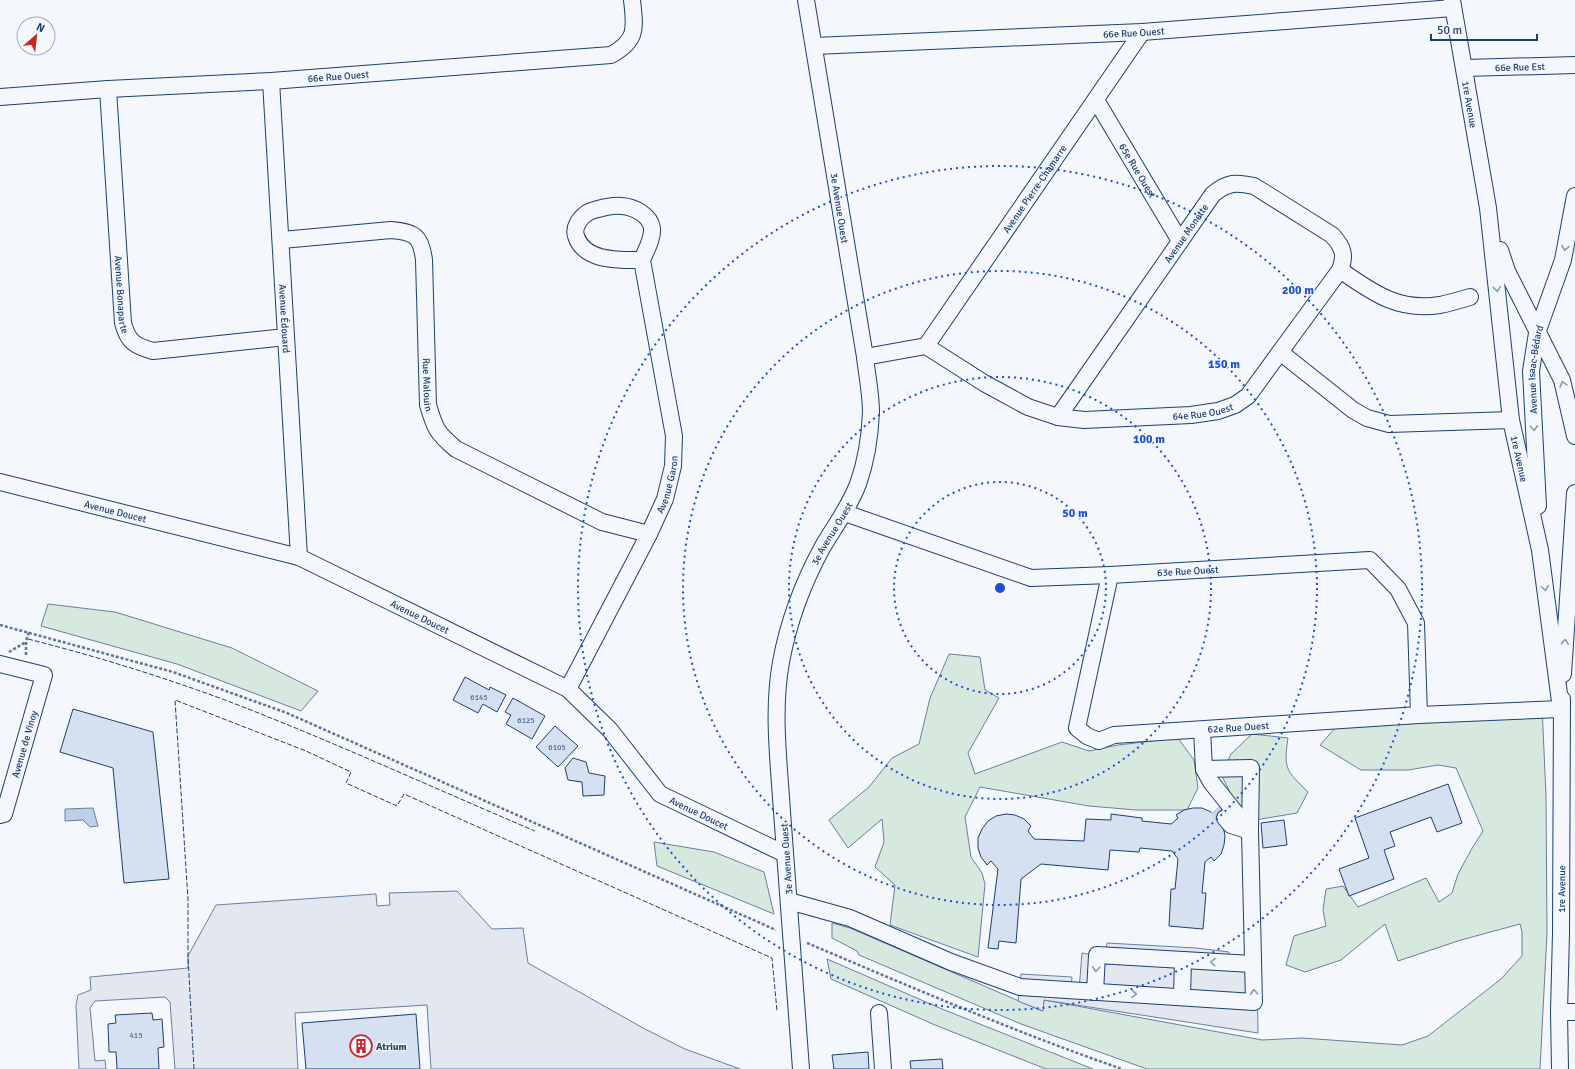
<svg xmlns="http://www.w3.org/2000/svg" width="1575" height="1069" font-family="Signika,sans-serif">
<rect width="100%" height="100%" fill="#f4f7fb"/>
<g fill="#d7e8df" stroke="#687fa3">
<polygon points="48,604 115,612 232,648 318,691 301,711 177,664 41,626"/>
<polygon points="949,654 980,657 985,690 999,698 968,753 975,774 1062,742 1089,751 1118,745 1178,738 1194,760 1198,788 1187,810 1136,810 1089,806 980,787 965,817 971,857 982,873 985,884 978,957 890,925 895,885 875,867 884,842 882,819 848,848 829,820 869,787 892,758 919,744 930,698"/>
<polygon points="1542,706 1546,796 1547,933 1540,1069 1147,1069 1021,1024 859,955 857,951 832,938 832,923 850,928 1042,1011 1044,1000 1262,1040 1302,1038 1402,1045 1428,1036 1501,979 1522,956 1522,932 1520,924 1461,940 1398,961 1385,924 1341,960 1305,972 1286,965 1294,936 1326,926 1323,910 1326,889 1343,886 1358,907 1426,878 1439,902 1452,893 1458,874 1471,850 1483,831 1456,768 1438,765 1408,770 1361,770 1320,745 1337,726"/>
<path d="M1252,734L1288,738C1283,770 1287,771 1308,792L1297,813L1255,820L1236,805L1221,774L1231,754Z"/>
<polygon points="654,842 714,852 764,872 774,914 657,866"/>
<polygon points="827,959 942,1009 1093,1069 1046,1069 935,1025 831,979"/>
</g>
<g fill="#e3e8f0" stroke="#687fa3">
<polygon points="457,891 492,929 523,928 528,963 643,1028 685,1049 740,1069 431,1069 427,1005 295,1013 298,1069 175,1069 170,1002 165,997 95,1001 90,1008 95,1061 105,1060 106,1069 79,1069 76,1005 78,995 91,990 90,977 188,968 188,956 216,905 376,894 377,906 390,905 389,893"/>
<polygon points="1107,943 1196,948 1229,952 1230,966 1257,969 1258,1033 1044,1000 1043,1011 1018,1001 1021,974 1072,977 1071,989 1079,990 1082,953 1105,957"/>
</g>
<polygon fill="#bed0e5" stroke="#687fa3" points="93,808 98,826 90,827 83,820 65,821 65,809"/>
<g fill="#d5e0f0" stroke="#1d3f73">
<polygon points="465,677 489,690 490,687 506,695 497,712 483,704 478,713 453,700"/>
<polygon points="513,698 545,716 532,739 506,724 511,715 505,712"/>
<polygon points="73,709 153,732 169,879 124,883 113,768 60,752"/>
<polygon points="555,726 578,746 558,767 536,747"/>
<polygon points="573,758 586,762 589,773 605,776 604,795 583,796 582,782 568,780 565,768"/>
<polygon points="1448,784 1462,823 1437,832 1431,817 1390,832 1395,846 1384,850 1394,879 1349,896 1339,869 1369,858 1355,818"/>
<polygon points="1193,808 1202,808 1211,812 1218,818 1223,826 1225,836 1224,845 1221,854 1214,861 1211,857 1205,862 1202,893 1206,893 1203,929 1169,926 1171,889 1175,889 1178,859 1172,851 1140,848 1139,852 1110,850 1108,870 1041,864 1021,879 1016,943 999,941 998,949 988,948 998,869 991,861 987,865 981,857 978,848 978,838 982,829 988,821 996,816 1006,814 1015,815 1024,819 1031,826 1028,831 1034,839 1084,841 1086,819 1111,820 1111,814 1142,818 1142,821 1171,824 1178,818 1176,815 1184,810"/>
<polygon points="1284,820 1287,845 1263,848 1261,823"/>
<polygon points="152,1013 153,1020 162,1019 164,1047 158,1048 159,1069 117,1069 116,1052 109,1052 108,1024 116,1023 115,1015"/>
<polygon points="416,1014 420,1069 306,1069 302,1023"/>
<polygon points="868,1052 869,1069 834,1069 832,1055"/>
<polygon points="942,1059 943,1069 911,1069 910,1061"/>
</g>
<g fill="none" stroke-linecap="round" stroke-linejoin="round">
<polyline stroke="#c9d2e0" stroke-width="16" stroke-dasharray="16 8" stroke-linecap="butt" points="1217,808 1225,818"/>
<g stroke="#1d3f73" stroke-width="18">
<g id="minor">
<path id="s1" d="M1452,0L1488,208L1511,420L1540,550L1561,709"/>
<path id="s2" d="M814,46L1142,32L1453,8"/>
<path id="s3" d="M1465,68L1575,65"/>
<path id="s4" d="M271,81L299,557"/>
<path id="s5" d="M108,89L123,323C128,342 135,346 153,351L286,337"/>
<path id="s6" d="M0,97L108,89L271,81L611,55C638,40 635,28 632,0"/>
<path id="s7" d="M1096,100L1180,241"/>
<path id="s8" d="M282,240L391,230C415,232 421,236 424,260L428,405C435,429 437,433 456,449L602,522L649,534"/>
<polyline points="1500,250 1507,271 1562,380 1575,436"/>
<path d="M1340,270C1372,292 1398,312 1440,305C1450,303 1460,300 1470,297"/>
<path id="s9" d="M926,346L1142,32"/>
<path id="s10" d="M865,357L926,346L984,383L1028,407L1058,417L1084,420L1191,415L1218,411L1235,405L1248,396L1280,352L1353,410L1367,418L1389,424L1511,420"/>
<path id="s11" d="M1058,417L1213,194C1228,182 1236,182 1254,186L1332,235C1343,247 1346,255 1340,270L1280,352"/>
<path id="s12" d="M0,482L299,557L568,689L610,730L660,794L785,854"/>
<path id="s13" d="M1538,506L1531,371L1537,333L1563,260L1575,196"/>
<path id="s14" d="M845,513L1031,578L1110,575L1370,560L1398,589L1416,623L1419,715"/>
<path id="s15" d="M1110,575L1077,728L1087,736L1099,741L1114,735L1419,715L1561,709"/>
<polyline points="0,664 44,675 4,814 0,815"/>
<polyline points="1563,674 1575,493"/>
<path id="s16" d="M568,689L649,534L665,499L673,466L674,436L642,260C646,250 653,239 652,228C650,215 634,207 622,206C614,205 605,207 598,209C594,210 590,211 587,213C580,218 573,227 576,236C584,262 620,260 642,260"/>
<polyline points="1204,769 1251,768 1250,831 1231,825 1225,818"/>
<polyline points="789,901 850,918 951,962 1020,987 1254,1002 1250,831 1211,782 1204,769 1202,730"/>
<polyline points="1095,992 1097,955 1252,964"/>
<polyline points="1182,997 1183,960"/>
<polyline points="1559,1012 1575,1012"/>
<polyline points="879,1013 883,1069"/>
<path id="s17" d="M801,1069C795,983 788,898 782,812C779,763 772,712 781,662C788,624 803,583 822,548C834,527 849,508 858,484C866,462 870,436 871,412C871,394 867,375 865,357L806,0"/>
<path id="s18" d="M1560,1069L1559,1012L1561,933L1562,699"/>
</g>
</g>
<g stroke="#5e769c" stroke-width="2.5" stroke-dasharray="3 2" stroke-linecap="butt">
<polyline points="0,625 173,672 287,713 776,930"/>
<polyline points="9,652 26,642"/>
<polyline points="26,655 26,641 29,632"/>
<path d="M807,943C911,987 1015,1032 1122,1069"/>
</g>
<use href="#minor" stroke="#f4f7fb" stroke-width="16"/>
<g stroke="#1d3f73" stroke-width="1" stroke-dasharray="5 2" stroke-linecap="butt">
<path d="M28,639C95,656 160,676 225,700C330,740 431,787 535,831"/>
<polyline points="194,1069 188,956 188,899 175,700 306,751 351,772 346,783 397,806 404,794 772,958 777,1011"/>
</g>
</g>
<defs><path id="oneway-chevron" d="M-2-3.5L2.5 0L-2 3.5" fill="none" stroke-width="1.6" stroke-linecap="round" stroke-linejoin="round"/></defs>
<g stroke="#889bb7">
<use href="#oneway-chevron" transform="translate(1565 248) rotate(100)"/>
<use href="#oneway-chevron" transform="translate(1497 289) rotate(84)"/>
<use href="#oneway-chevron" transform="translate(1563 384) rotate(-106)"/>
<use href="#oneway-chevron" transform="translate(1534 428) rotate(87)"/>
<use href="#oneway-chevron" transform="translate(1545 588) rotate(82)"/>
<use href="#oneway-chevron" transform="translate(1565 642) rotate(-86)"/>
<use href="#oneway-chevron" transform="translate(1213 962) rotate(-176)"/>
<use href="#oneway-chevron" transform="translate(1096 969) rotate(93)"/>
<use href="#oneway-chevron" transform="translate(1254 992) rotate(-93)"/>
<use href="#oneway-chevron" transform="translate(1134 994) rotate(4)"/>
</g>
<g fill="none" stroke="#1d4ed8" stroke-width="2" stroke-dasharray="2 4">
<circle cx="1000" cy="588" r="106"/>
<circle cx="1000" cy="588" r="211"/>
<circle cx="1000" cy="588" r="317"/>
<circle cx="1000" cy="588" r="422"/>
</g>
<defs>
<g id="building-ring" transform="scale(1.15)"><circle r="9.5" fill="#f4f7fb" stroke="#c62828" stroke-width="1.5"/><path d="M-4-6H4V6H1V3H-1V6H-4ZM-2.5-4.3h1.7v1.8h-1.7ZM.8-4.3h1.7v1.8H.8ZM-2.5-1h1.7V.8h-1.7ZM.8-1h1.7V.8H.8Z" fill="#c62828"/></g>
</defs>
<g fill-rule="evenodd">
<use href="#building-ring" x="361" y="1046"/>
</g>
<g text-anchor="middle" stroke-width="3" stroke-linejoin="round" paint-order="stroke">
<g font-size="8" fill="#4b6792">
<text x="479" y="700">6145</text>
<text x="526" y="723">6125</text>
<text x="557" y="750">6105</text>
<text x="136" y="1038">415</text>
</g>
<g font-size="10" fill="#1d3f73" stroke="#f4f7fb">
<text dy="4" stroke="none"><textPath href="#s2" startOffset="320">66e Rue Ouest</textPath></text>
<text dy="4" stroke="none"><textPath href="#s3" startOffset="55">66e Rue Est</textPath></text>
<text dy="4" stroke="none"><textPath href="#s6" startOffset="339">66e Rue Ouest</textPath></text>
<text dy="4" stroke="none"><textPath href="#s1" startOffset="106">1re Avenue</textPath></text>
<text dy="4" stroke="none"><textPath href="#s7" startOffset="82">65e Rue Ouest</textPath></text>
<text dy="4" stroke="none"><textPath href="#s9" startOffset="191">Avenue Pierre-Chamarre</textPath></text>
<text transform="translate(840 208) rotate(81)" y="4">3e Avenue Ouest</text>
<text dy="4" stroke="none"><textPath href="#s11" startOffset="224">Avenue Monette</textPath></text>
<text dy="4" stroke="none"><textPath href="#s5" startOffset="206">Avenue Bonaparte</textPath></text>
<text dy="4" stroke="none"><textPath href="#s4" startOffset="238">Avenue Édouard</textPath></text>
<text dy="4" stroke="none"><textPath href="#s13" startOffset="137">Avenue Isaac-Bédard</textPath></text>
<text dy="4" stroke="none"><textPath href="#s8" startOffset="285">Rue Malouin</textPath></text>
<text dy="4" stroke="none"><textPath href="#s10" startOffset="358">64e Rue Ouest</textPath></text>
<text dy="4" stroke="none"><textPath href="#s1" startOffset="464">1re Avenue</textPath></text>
<text dy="4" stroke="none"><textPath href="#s16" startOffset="228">Avenue Garon</textPath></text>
<text dy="4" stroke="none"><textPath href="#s12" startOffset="119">Avenue Doucet</textPath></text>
<text dy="4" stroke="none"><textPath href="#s17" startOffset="547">3e Avenue Ouest</textPath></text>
<text dy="4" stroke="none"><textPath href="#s14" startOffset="354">63e Rue Ouest</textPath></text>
<text dy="4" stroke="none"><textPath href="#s12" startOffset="443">Avenue Doucet</textPath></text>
<text dy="4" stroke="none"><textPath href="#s15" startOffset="323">62e Rue Ouest</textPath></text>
<text transform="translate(24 744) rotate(-74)" y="4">Avenue de Vinoy</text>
<text dy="4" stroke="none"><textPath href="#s12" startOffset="791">Avenue Doucet</textPath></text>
<text transform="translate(786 859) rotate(-94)" y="4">3e Avenue Ouest</text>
<text dy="4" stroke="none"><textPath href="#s18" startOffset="180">1re Avenue</textPath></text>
</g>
<g font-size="10" font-weight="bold" fill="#1d3f73" stroke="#f4f7fb" text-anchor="start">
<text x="376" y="1050">Atrium</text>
</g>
</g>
<circle cx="1000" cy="588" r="6" fill="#1d4ed8" stroke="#f4f7fb" stroke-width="2"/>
<g font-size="12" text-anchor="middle" font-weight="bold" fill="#1d4ed8" stroke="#f4f7fb" stroke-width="3" stroke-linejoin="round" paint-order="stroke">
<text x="1298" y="294">200 m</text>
<text x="1224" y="368">150 m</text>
<text x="1149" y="443">100 m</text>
<text x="1075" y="517">50 m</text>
</g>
<g transform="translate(36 36) rotate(28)"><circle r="19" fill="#f4f7fb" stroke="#9eadc5"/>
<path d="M0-3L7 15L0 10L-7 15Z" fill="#c62828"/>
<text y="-6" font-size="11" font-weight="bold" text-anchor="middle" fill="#1d3f73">N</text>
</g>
<path d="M1431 34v6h106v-6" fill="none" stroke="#1d3f73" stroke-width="2"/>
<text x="1437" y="34" font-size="12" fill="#1d3f73" stroke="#f4f7fb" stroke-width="3" paint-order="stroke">50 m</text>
</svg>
